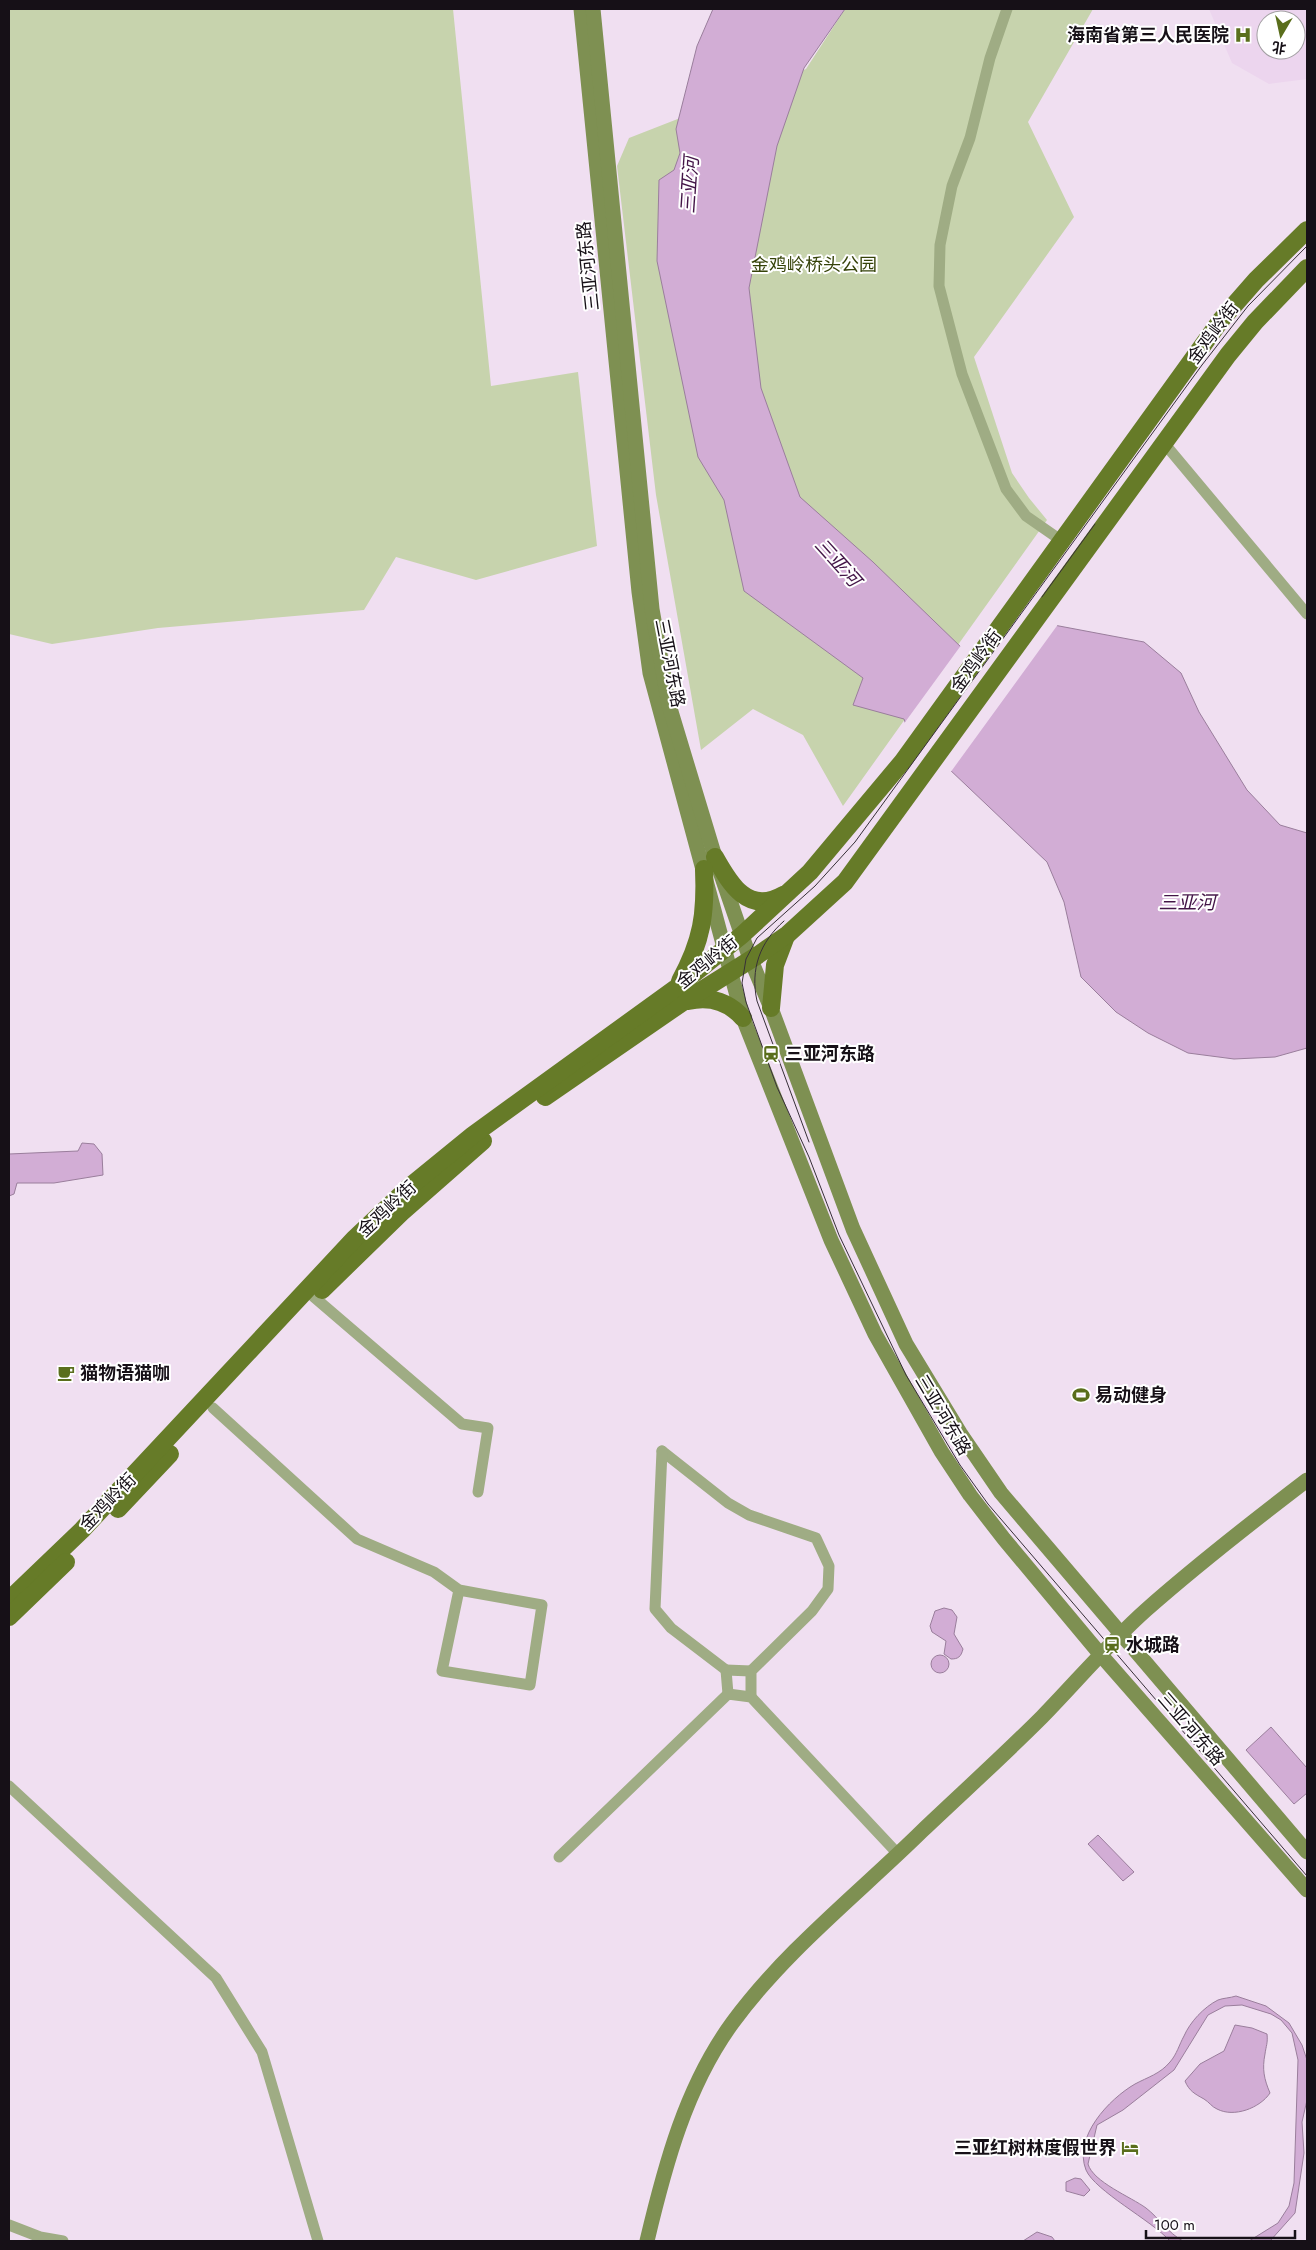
<svg xmlns="http://www.w3.org/2000/svg" width="1316" height="2250" font-family="Jost,'Noto Sans SC',sans-serif">
<rect width="100%" height="100%" fill="#f0dff1"/>
<path fill="#ecd5ee" fill-rule="evenodd" d="M1209,9H1307V79L1269,84L1232,63ZM1266,20H1296V50H1266Z"/>
<g fill="#c7d3ad">
<polygon points="9,9 453,9 491,386 578,372 597,546 476,580 396,557 364,610 158,628 52,644 9,634"/>
<polygon points="845,9 1093,9 1028,122 1074,217 974,357 1012,473 1029,498 1047,520 843,806 803,735 753,709 701,750 656,495 617,166 629,138 806,69"/>
</g>
<g fill="#d2add5" stroke="#9a7e9c">
<polygon points="713,9 845,9 804,68 777,146 749,288 761,388 800,497 873,562 963,649 1022,619 1144,642 1181,673 1199,712 1247,790 1280,825 1307,833 1307,1048 1275,1057 1234,1059 1188,1053 1148,1033 1116,1012 1081,977 1064,902 1047,862 908,730 904,719 853,705 863,678 744,591 724,500 698,457 657,261 659,180 674,170 680,153 676,129 697,46"/>
<polygon points="82,1143 94,1144 102,1154 103,1175 54,1183 17,1183 14,1194 9,1196 9,1154 78,1151"/>
<path d="M944,1608L952,1610L957,1617L954,1634L963,1649C961,1657 958,1659 951,1659L944,1654L946,1641L932,1632L930,1626L935,1611Z"/>
<circle cx="940" cy="1664" r="9"/>
<polygon points="1271,1727 1307,1768 1307,1793 1294,1804 1246,1750"/>
<polygon points="1098,1835 1134,1872 1123,1881 1088,1844"/>
<path d="M1236,1996L1266,2006L1289,2023L1302,2045L1307,2060V2100L1302,2122L1304,2153L1295,2213L1270,2241H1249L1278,2223L1289,2206L1294,2183L1298,2060L1292,2033L1281,2020L1271,2014L1242,2005L1225,2006L1208,2015L1174,2070L1123,2110L1097,2125L1088,2164C1093,2182 1131,2197 1146,2208C1159,2218 1168,2233 1183,2241H1170C1151,2220 1095,2191 1086,2170C1073,2137 1109,2099 1135,2084C1148,2077 1160,2074 1170,2062C1177,2054 1179,2045 1184,2036C1190,2022 1204,2007 1218,2000C1223,1998 1230,1998 1236,1996Z"/>
<path d="M1235,2025L1252,2028L1267,2034C1268,2043 1266,2046 1265,2054C1262,2069 1264,2079 1270,2093C1260,2108 1234,2118 1217,2109C1212,2107 1209,2102 1204,2099C1195,2094 1189,2091 1185,2081L1200,2064L1224,2051Z"/>
<polygon points="1075,2178 1081,2179 1090,2190 1084,2196 1066,2191 1066,2182"/>
<polygon points="1037,2232 1052,2237 1055,2241 1023,2241"/>
</g>
<polygon fill="#f0dff1" points="1021,616 1059,623 950,773 906,731 903,725 962,644 963,646"/>
<g fill="none" stroke-linecap="round" stroke-linejoin="round">
<g stroke="#9fac84" stroke-width="11">
<polyline points="1007,9 990,58 970,138 952,186 940,245 939,286 962,374 1006,489 1026,516 1062,541"/>
<polyline points="1164,443 1307,614"/>
<polyline points="314,1297 462,1424 488,1428 478,1492"/>
<polyline points="213,1408 357,1539 434,1572 459,1590 542,1605 530,1685 442,1671 459,1590"/>
<polyline points="662,1451 728,1503 749,1515 816,1538 829,1566 828,1589 812,1611 751,1671 751,1697"/>
<polyline points="662,1451 655,1609 671,1628 726,1670"/>
<polyline points="728,1694 726,1670 751,1671"/>
<polyline points="9,1786 216,1978 262,2052 318,2241"/>
<polyline points="559,1857 728,1694 751,1697 898,1854"/>
<polyline points="9,2225 40,2237 63,2241"/>
</g>
<g stroke="#7e9052" stroke-width="15">
<polyline points="581,9 639,592 650,673 743,1018 831,1240 875,1334 941,1451 970,1495 1004,1539 1100,1654 1307,1890"/>
<polyline points="593,9 652,609 669,705 715,857 748,953 771,1008 853,1229 906,1344 960,1433 1001,1493 1307,1852"/>
<path d="M647,2241C665,2165 686,2086 733,2022C786,1950 859,1893 922,1831C962,1793 1003,1756 1042,1717C1077,1681 1109,1643 1146,1610C1198,1564 1252,1522 1307,1480"/>
</g>
<g stroke="#667b28" stroke-width="18">
<path d="M715,857C730,884 748,915 783,895"/>
<path d="M680,981C702,941 706,914 704,869"/>
<path d="M688,1001C710,996 728,1001 743,1018"/>
<polyline points="771,1008 775,965 786,936"/>
<polyline points="545,1097 683,1002 758,955 788,934 845,882 1228,355 1255,322 1307,268"/>
<polyline points="322,1290 401,1213 483,1141"/>
<polyline points="118,1509 170,1454"/>
<polyline points="9,1600 82,1530 355,1238 408,1188 473,1135 676,988 742,935 810,872 903,761 1221,320 1256,280 1307,230"/>
<polyline points="9,1617 66,1562"/>
</g>
<g stroke="#372f38" stroke-width="1">
<polyline points="1307,246 1248,306 1202,365 855,842 815,886 757,938 746,959 742,983 746,1002 777,1087 809,1157 839,1235 906,1375 960,1465 988,1504 1307,1876"/>
<polyline points="1042,597 1095,524"/>
<path d="M784,921C760,942 750,969 757,1001L809,1142"/>
</g>
</g>
<defs>
<g id="hospital-bare" transform="scale(1.35)"><path d="M-5-5h3v3.5h4V-5h3V5h-3V1.5h-4V5h-3Z" fill="#5a6e1c" stroke="#fff" stroke-width="2.5" paint-order="stroke"/></g>
<g id="station-bare" transform="scale(1.35)"><path d="M-3-6H3Q5-6 5-4V2Q5 4 3 4L4.5 6H3L1.5 4h-3L-3 6H-4.5L-3 4Q-5 4-5 2V-4Q-5-6-3-6ZM-3.5-4v3h7v-3ZM-3.5 1v1.5H-2V1ZM2 1v1.5H3.5V1Z" fill="#5a6e1c" stroke="#fff" stroke-width="2.5" paint-order="stroke"/></g>
<g id="cafe-bare" transform="scale(1.35)"><path d="M-5.5-4.5H6V0H3Q3 3.5 0 3.5H-2.5Q-5.5 3.5-5.5 0ZM3-3.2v2h1.7v-2ZM-6 4.5H4V6H-6Z" fill="#5a6e1c" stroke="#fff" stroke-width="2.5" paint-order="stroke"/></g>
<g id="stadium-bare" transform="scale(1.35)"><path d="M0-5a6.5 5 0 1 0 0 10a6.5 5 0 1 0 0-10ZM-3.5-1.8h7v3.6h-7Z" fill="#5a6e1c" stroke="#fff" stroke-width="2.5" paint-order="stroke"/></g>
<g id="hotel-bare" transform="scale(1.35)"><path d="M-6-4.5h1.5V1H6V5H4.5V3h-9V5H-6ZM-4 0a1.8 1.8 0 1 1 3.6 0ZM.5 0V-2.5h3Q6-2.5 6 0Z" fill="#5a6e1c" stroke="#fff" stroke-width="2.5" paint-order="stroke"/></g>
</defs>
<g fill-rule="evenodd">
<use href="#hospital-bare" x="1243" y="35"/>
<use href="#station-bare" x="771" y="1054"/>
<use href="#cafe-bare" x="66" y="1373"/>
<use href="#stadium-bare" x="1081" y="1395"/>
<use href="#station-bare" x="1112" y="1645"/>
<use href="#hotel-bare" x="1130" y="2148"/>
</g>
<g text-anchor="middle" stroke-width="4" stroke-linejoin="round" paint-order="stroke">
<g font-size="18" font-weight="bold" fill="#161017" stroke="#fff" text-anchor="start">
<text x="1229" y="41" text-anchor="end">海南省第三人民医院</text>
<text x="785" y="1060">三亚河东路</text>
<text x="80" y="1379">猫物语猫咖</text>
<text x="1095" y="1401">易动健身</text>
<text x="1126" y="1651">水城路</text>
<text x="1116" y="2154" text-anchor="end">三亚红树林度假世界</text>
</g>
<g font-size="18" fill="#354208" stroke="#fff">
<text x="814" y="271">金鸡岭桥头公园</text>
</g>
<g font-size="18" fill="#161017" stroke="#fff">
<text transform="translate(588 266) rotate(-96)" y="6">三亚河东路</text>
<text transform="translate(1213 333) rotate(-53)" y="6">金鸡岭街</text>
<text transform="translate(976 661) rotate(-54)" y="6">金鸡岭街</text>
<text transform="translate(670 663) rotate(79)" y="6">三亚河东路</text>
<text transform="translate(707 962) rotate(-39)" y="6">金鸡岭街</text>
<text transform="translate(387 1209) rotate(-43)" y="6">金鸡岭街</text>
<text transform="translate(943 1415) rotate(59)" y="6">三亚河东路</text>
<text transform="translate(108 1502) rotate(-46)" y="6">金鸡岭街</text>
<text transform="translate(1191 1729) rotate(49)" y="6">三亚河东路</text>
</g>
<g font-size="19" font-style="italic" fill="#431547" stroke="#fff">
<text transform="translate(689 185) rotate(-86)" y="7">三亚河</text>
<text transform="translate(838 562) rotate(48)" y="7">三亚河</text>
<text x="1187" y="909">三亚河</text>
</g>
</g>
<rect width="1316" height="2250" fill="none" stroke="#161017" stroke-width="20"/>
<g transform="translate(1281 35) rotate(189)"><circle r="24" fill="#ffffff" stroke="#a29fa2"/>
<path d="M0-4L9 19L0 12L-9 19Z" fill="#5a6e1c"/>
<text y="-8" font-size="14" font-weight="bold" text-anchor="middle" fill="#161017">北</text>
</g>
<path d="M1146 2230v8h149v-8" fill="none" stroke="#161017" stroke-width="2.5"/>
<text x="1154" y="2230" font-size="15" fill="#161017" stroke="#ffffff" stroke-width="4" paint-order="stroke">100 m</text>
</svg>
